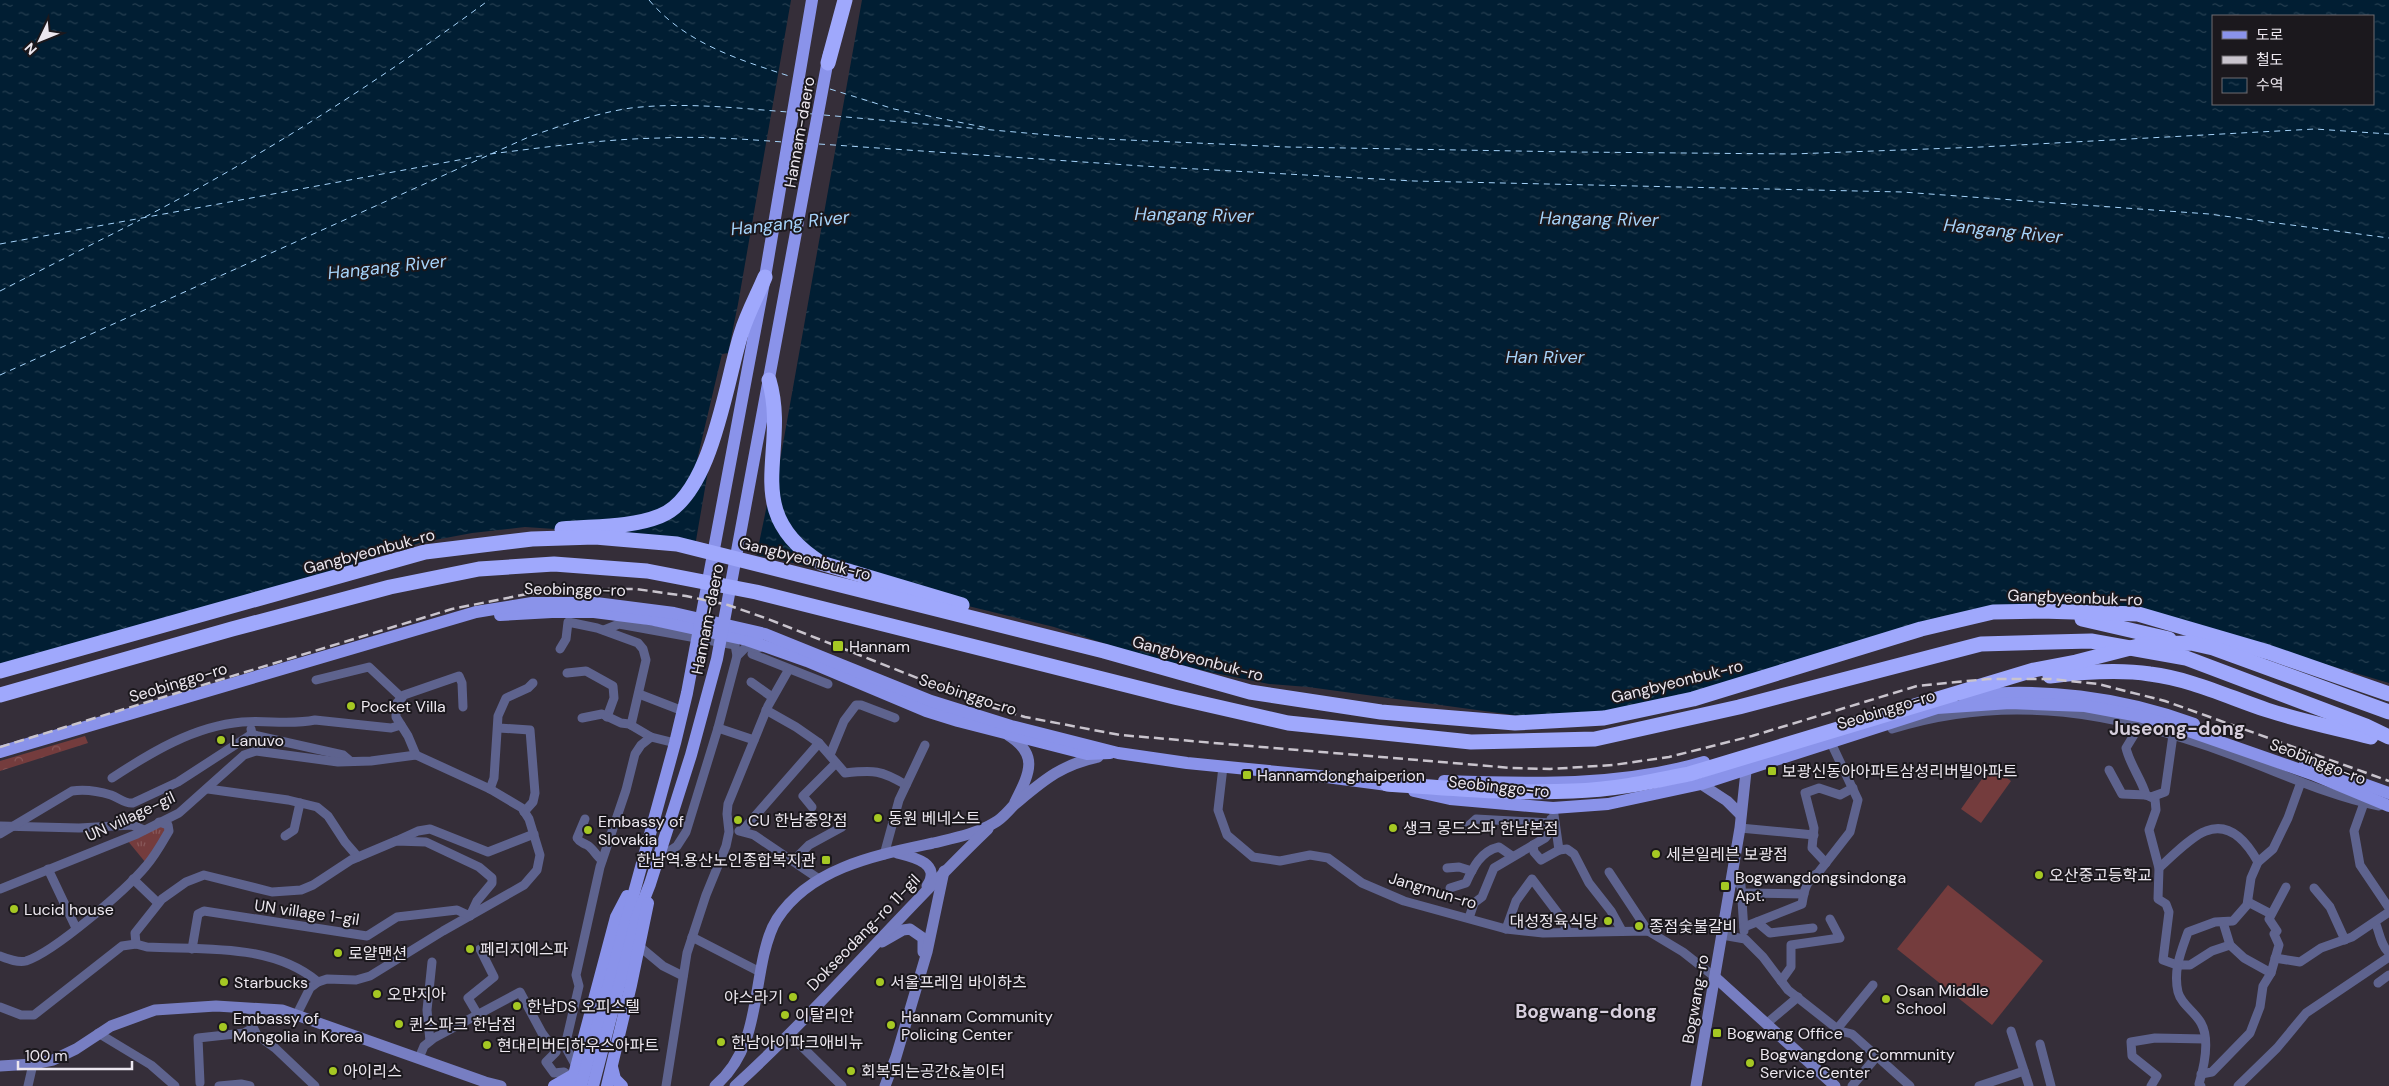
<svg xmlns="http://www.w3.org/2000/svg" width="2389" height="1086" font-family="'DM Sans','Noto Sans KR',sans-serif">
<defs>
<pattern id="forest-crowns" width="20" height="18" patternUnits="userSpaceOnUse" patternTransform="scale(1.25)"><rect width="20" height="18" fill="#743c3d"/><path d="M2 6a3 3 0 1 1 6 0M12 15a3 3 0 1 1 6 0" fill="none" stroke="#885859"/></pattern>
<pattern id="park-tufts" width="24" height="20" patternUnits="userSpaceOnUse" patternTransform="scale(1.25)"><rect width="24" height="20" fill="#743c3d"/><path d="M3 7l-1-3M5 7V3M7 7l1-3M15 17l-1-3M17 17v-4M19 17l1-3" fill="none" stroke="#885859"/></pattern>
<pattern id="water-ripples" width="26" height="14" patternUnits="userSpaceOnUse" patternTransform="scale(1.25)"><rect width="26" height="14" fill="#011e33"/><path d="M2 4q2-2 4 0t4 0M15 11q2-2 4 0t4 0" fill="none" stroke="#263f51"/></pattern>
</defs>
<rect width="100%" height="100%" fill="#352e39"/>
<polygon fill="url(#forest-crowns)" points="85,736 88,743 0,771 0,761"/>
<polygon fill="url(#park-tufts)" points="160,825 167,829 146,863 127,840"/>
<g fill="#743c3d">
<polygon points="1991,766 2011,781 1981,823 1961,809"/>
<polygon points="1948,885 2043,961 1992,1025 1897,949"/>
</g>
<path fill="url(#water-ripples)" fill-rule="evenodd" d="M0,0H2389V683L2187,623L1988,608L1943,616L1911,625L1716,687L1599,713L1521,716L1308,687L1269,684L1210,672L1134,653L1054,627L777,559L697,544L614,533L525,527L472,533L419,543L318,576L0,669ZM2213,16H2373V104H2213Z"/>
<polygon fill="#352e39" points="791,0 862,0 778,472 774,471 756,558 695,546 709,465 697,460 722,354 728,353 738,304"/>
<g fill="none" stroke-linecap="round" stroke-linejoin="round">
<g stroke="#a6d4fb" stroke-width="1" stroke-dasharray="6 5" stroke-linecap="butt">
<path d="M649,0C686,44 740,60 792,77"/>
<polyline points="803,80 816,84"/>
<polyline points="830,89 894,109 988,128"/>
<polyline points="799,113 813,114"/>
<polyline points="824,115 1082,138 1288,147 1574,152 1793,154 1981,147 2315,129 2389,134"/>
<polyline points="794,143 808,144"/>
<polyline points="819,144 1142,166 1414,181 1902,192 2209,214 2389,238"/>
<path d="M490,154C547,147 604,139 661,138C701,136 742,139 783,142"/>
<path d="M145,217C266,154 379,81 489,0"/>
<polyline points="0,244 486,155"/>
<polyline points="0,291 140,220"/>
<path d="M0,375L531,136C564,125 596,113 631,108C683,102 736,108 788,112"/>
</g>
<g stroke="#5e638e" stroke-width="9">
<polyline points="604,630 619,624 735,645 737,656"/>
<polyline points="560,649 566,639 568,622 597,628 638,643 643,649 646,660 631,725"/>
<polyline points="752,654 828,684"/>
<polyline points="567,673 586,671 613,686 614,698 607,717"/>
<polyline points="316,680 369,667 402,698"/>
<polyline points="751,682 772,697"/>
<polyline points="639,694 683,711"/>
<path d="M766,710L796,727L819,743L845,773C874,770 881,770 906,785"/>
<polyline points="582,718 602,714 621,723 629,724 651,737 675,743"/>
<path d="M2140,725L2126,748C2130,765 2141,778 2146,795"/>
<polyline points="499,728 530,730 535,793 533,802 524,812"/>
<polyline points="718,728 754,740"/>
<polyline points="251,729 252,734 258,736 343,755 350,761"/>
<path d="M1892,729C2010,692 2119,713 2232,755C2281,773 2329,796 2379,806"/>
<polyline points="416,755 408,736 396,717 396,704 404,695 459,676 462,683 463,707"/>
<polyline points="830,755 844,721 856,705 861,705 895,718"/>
<polyline points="1223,767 1218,810 1227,835 1253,857 1280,861 1310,855 1328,858 1362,883 1404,901 1506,929 1543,933 1648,931 1683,952 1716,978"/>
<polyline points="2109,770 2122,794 2146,795 2155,799 2156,810 2149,830 2159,868 2158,899 2166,904 2169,912 2163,960 2177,965 2190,965 2212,951 2230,945"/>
<path d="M112,778C150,753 194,726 242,722C266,720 291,725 315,720L391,728L401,725"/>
<polyline points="208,789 288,800 317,807 328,816 345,842 358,857"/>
<polyline points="490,789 494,778 498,716 506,698 528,688 533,683"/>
<polyline points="2151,797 2165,792 2173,735"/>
<polyline points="2364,803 2354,831 2360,865 2389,908"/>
<polyline points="812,807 803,796 836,763"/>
<polyline points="1553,808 1559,850 1567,849 1574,854 1589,883 1611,911 1622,931"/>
<path d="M585,819L577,838C580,843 582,842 587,845C593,848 596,856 602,860"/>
<polyline points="0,826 79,828 132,825 144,830"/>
<polyline points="1740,828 1814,835"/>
<polyline points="1465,829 1476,819 1551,823"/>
<polyline points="739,831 754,835 819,879"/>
<polyline points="742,831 819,743"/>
<path d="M0,834L72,791C85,789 98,791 111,795C119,798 125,804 133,803L178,782L252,734"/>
<polyline points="285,836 294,830 300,803"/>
<polyline points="396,841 418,831 430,829 488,852 534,834"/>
<polyline points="1533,845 1534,852 1541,860 1559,850"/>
<polyline points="661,849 668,852 677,846 686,832 718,728 737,656 746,647 759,648"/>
<polyline points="884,855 899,800 925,745"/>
<polyline points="793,861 809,845 842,827"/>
<polyline points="1826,863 1812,848 1814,828 1805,793 1819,788 1840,795 1853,788"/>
<polyline points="1447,868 1459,867 1472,871"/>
<path d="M2159,868C2170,858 2193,835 2206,831C2231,821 2248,844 2258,862"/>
<polyline points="48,869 76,928"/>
<polyline points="1609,872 1648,931"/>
<polyline points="133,879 158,903"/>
<polyline points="1731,880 1741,885 1744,931"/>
<path d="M1450,888L1466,883C1473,867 1481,851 1499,847L1512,856"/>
<polyline points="2314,888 2330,907 2345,940"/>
<polyline points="0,889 137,834 179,813 244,755 256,751 338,762 371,761 416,755 490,789 522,808 529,819 540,855 537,870 524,885 443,931 370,976 356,980 327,979 318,982 310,988 297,1014"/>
<polyline points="1742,893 1804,894"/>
<polyline points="2248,902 2271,914"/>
<polyline points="1469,918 1474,903 1482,897 1494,868 1545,838 1550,832 1551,819"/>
<polyline points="1757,922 1770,933 1813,928"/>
<polyline points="2223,922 2230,945 2244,958 2271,973"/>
<path d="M2375,922C2380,933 2380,944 2389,953"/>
<path d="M1744,927L1802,904C1804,891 1806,880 1818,873L1850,832L1858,800L1833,747"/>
<polyline points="1506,929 1516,901 1532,879 1560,916 1568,932"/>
<polyline points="1722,935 1745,939 1763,957 1788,990 1840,1031 1852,1034 1910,1086"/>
<polyline points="692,937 760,972"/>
<polyline points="136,944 135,933 162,899 186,882 204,875 272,892 301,890 313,885 351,860 396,841 426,842 479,867 492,878 492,883 477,901 470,916 457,910 397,917 367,936 204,911 198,914 192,949"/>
<polyline points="639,946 663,966 683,976"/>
<path d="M0,956C8,959 18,963 26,961C54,952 126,890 146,866C155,856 162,843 169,831L168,825L159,822"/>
<polyline points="2275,958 2300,962 2321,948 2352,937 2389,912"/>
<polyline points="1781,981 1791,967 1791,945 1840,938 1830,919"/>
<polyline points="2378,983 2389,975"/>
<path d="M0,1007L21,1015H34L122,946L136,944L147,947C203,950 272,943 318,982"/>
<polyline points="251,1008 251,1023 257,1035 275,1048 315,1086"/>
<polyline points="478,1015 468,998 494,977 480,949"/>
<polyline points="1766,1024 1798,997"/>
<polyline points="1837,1029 1873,985"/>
<polyline points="2011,1031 2029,1086"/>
<polyline points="98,1033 151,1065 175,1086"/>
<polyline points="789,1034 842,1086"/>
<polyline points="430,1041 427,1010 432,962"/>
<polyline points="2040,1044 2051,1086"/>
<polyline points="419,1058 424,1046 434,1038 520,992 542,1033 556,1052 546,1062 554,1073 564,1072 570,1076"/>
<polyline points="576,1066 565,1046 579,986 576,975 600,867 626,790 635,754 641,745 651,737"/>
<polyline points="2201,1074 2212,1072 2250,1033 2260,1007 2263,986 2271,973 2279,945 2274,934 2277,931 2269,919 2286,887"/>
<polyline points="200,1083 198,1038 244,1033 253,1028"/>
<polyline points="28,1086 33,1064"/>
<polyline points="219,1086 241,1084 250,1086"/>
<polyline points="666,1086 687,953 706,895 726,846 729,832 727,814 728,804 768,706 789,669"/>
<polyline points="1852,1086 1877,1056"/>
<polyline points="1979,1086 2024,1071"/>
<polyline points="2151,1086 2157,1076 2132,1056 2131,1042 2155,1038 2205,1039"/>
<path d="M2201,1086L2199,1084C2204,1067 2210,1039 2201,1023C2195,1012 2181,1004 2178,992C2173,970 2181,952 2188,932L2215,922L2233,921L2247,905L2251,878L2258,862L2273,849L2288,818L2301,782"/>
<polyline points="2238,1086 2277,1048 2306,1013 2389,957"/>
</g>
<g stroke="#777ec2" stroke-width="11">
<path d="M1008,735C1040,755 1029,774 1015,802"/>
<polyline points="1701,784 1727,801 1740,814"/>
<path d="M897,853C913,857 942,863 927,886"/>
<polyline points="882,942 903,930 910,929 923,938 923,952"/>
<polyline points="1716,978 1835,1086"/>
<polyline points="0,1066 33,1064 53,1060 76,1049 111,1026 155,1010 216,1006 282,1010 485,1082 501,1086"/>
<path d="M715,1086C755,1052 753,1002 764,954C767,942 770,930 777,919C811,867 877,855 933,843C954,838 976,834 994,823C1002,819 1008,811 1014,805C1043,781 1060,765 1098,757"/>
<path d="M735,1086C824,1005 901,912 988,829"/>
<polyline points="885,1086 896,1057 927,952 944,871"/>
<polyline points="1696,1086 1740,828 1747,762"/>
</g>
<g stroke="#8a93ea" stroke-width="12">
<polyline points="500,615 552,612 594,612 649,619 747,640 807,661 926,711 958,721 1087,754 1110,753"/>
<path d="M1963,696C2040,687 2121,697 2194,724"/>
<polyline points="0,752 476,612 532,603 596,603 674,613 765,634 931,701 1011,726 1118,753 1187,763 1319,776 1395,786"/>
<polyline points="2305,763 2389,793"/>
<path d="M1444,781C1531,784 1620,787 1704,762"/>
<polyline points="1414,791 1450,799 1553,808 1608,804 1701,784 1937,708 2010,703 2085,706 2139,716 2183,729 2312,774 2389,806"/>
<polyline points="612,1067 615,1079 622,1086"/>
<polyline points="554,1086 575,1074"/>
<polyline points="571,1086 616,917 627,896"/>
<polyline points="581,1086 675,743 687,693 765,277 812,0"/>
<polyline points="593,1086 637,917 650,884 691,755 717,659 829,54"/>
<polyline points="607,1086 631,985 648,903"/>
</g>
<g stroke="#9fa8fc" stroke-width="15">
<polyline points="828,63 845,0"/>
<path d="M769,380C790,452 738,511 821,563L962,605"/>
<path d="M562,529C594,526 630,528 660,516C712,496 726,381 741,334C747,314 757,296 765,277"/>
<polyline points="2082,619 2169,639"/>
<polyline points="0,671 425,552 532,539 595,537 677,544 1104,651 1250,692 1381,712 1515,723 1604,718 1693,699 1921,629 1993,612 2041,611 2138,614 2268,652 2389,694"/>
<path d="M2050,676C2082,672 2118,669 2150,674C2191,679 2228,697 2267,710C2300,721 2336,728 2371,737"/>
<polyline points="0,695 232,629 390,587 479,569 554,564 647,571 756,592 1174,697 1288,723 1471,742 1595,739 1739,707 1981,644 2091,641 2186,658 2366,726 2389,737"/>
<path d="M1387,784C1448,788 1511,794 1573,791C1612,790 1650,782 1689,774L2034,670L2076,662L2146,644L2191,643L2213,648L2389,712"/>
</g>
<polyline stroke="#c9c4cd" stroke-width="2.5" stroke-dasharray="10 5" stroke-linecap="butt" points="0,747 452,609 527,594 583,589 636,589 686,596 728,605 768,619 991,707 1025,717 1120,735 1512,768 1550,769 1613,765 1669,757 1752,736 1917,686 1988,679 2051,679 2098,684 2165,701 2389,781"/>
</g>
<g fill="#a5c823" stroke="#1b181d" stroke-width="2">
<rect x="832" y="640" width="12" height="12" rx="2.5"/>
<circle cx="351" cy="706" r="5"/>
<circle cx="221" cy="740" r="5"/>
<rect x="1767" y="766" width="10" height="10" rx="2.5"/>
<rect x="1242" y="770" width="10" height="10" rx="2.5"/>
<circle cx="878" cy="818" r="5"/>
<circle cx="738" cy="820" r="5"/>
<circle cx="1393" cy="828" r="5"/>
<circle cx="588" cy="830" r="5"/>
<circle cx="1656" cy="854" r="5"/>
<rect x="821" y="855" width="10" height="10" rx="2.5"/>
<circle cx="2039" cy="875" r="5"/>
<rect x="1720" y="881" width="10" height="10" rx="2.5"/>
<circle cx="14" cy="909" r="5"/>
<circle cx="1608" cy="921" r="5"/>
<circle cx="1639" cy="926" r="5"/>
<circle cx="470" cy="949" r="5"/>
<circle cx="338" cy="953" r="5"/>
<circle cx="224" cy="982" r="5"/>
<circle cx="880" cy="982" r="5"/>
<circle cx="377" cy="994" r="5"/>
<circle cx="793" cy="997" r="5"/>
<circle cx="1886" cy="999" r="5"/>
<circle cx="517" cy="1006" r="5"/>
<circle cx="785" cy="1015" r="5"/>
<circle cx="399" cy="1024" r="5"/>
<circle cx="891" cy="1025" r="5"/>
<circle cx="223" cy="1027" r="5"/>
<rect x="1712" y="1028" width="10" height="10" rx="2.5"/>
<circle cx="721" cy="1042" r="5"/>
<circle cx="487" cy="1045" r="5"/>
<circle cx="1750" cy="1063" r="5"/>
<circle cx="333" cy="1071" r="5"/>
<circle cx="851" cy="1071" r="5"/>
</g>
<g text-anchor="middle" stroke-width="4" stroke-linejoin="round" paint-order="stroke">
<g font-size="16" fill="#ece7ef" stroke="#1b181d">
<text transform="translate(799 132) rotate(-80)" y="6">Hannam-daero</text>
<text transform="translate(369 551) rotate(-15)" y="6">Gangbyeonbuk-ro</text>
<text transform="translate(805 558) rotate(14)" y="6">Gangbyeonbuk-ro</text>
<text transform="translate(575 589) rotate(1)" y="6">Seobinggo-ro</text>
<text transform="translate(2075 597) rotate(2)" y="6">Gangbyeonbuk-ro</text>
<text transform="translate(707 619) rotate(-79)" y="6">Hannam-daero</text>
<text transform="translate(1198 658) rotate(15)" y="6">Gangbyeonbuk-ro</text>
<text transform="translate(1677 681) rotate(-14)" y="6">Gangbyeonbuk-ro</text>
<text transform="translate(178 682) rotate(-17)" y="6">Seobinggo-ro</text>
<text transform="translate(968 694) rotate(18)" y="6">Seobinggo-ro</text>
<text transform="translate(1886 709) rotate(-17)" y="6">Seobinggo-ro</text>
<text transform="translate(2318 761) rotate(21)" y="6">Seobinggo-ro</text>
<text transform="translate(1499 786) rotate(6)" y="6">Seobinggo-ro</text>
<text transform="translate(130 816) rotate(-25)" y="6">UN village-gil</text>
<text transform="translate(1433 890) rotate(17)" y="6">Jangmun-ro</text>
<text transform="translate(307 912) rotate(8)" y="6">UN village 1-gil</text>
<text transform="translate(863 932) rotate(-46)" y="6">Dokseodang-ro 11-gil</text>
<text transform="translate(1695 999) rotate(-80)" y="6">Bogwang-ro</text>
</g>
<g font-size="16" fill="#ece7ef" stroke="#1b181d" text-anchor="start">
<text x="849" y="652">Hannam</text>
<text x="361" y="712">Pocket Villa</text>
<text x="231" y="746">Lanuvo</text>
<text x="1782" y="777">보광신동아아파트삼성리버빌아파트</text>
<text x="1257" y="781">Hannamdonghaiperion</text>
<text x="888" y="824">동원 베네스트</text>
<text x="748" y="826">CU 한남중앙점</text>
<text x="598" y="827">Embassy of<tspan x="598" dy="18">Slovakia</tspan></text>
<text x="1403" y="834">생크 몽드스파 한남본점</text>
<text x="1666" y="860">세븐일레븐 보광점</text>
<text x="816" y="866" text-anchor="end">한남역.용산노인종합복지관</text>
<text x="2049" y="881">오산중고등학교</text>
<text x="1735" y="883">Bogwangdongsindonga<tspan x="1735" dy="18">Apt.</tspan></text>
<text x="24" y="915">Lucid house</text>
<text x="1598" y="927" text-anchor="end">대성정육식당</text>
<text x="1649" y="932">종점숯불갈비</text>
<text x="480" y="955">페리지에스파</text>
<text x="348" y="959">로얄맨션</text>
<text x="234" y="988">Starbucks</text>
<text x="890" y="988">서울프레임 바이하츠</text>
<text x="1896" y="996">Osan Middle<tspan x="1896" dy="18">School</tspan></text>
<text x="387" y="1000">오만지아</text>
<text x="783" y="1003" text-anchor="end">야스라기</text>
<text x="527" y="1012">한남DS 오피스텔</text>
<text x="795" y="1021">이탈리안</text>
<text x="901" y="1022">Hannam Community<tspan x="901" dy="18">Policing Center</tspan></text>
<text x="233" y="1024">Embassy of<tspan x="233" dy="18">Mongolia in Korea</tspan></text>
<text x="409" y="1030">퀸스파크 한남점</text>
<text x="1727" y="1039">Bogwang Office</text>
<text x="731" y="1048">한남아이파크애비뉴</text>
<text x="497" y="1051">현대리버티하우스아파트</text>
<text x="1760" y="1060">Bogwangdong Community<tspan x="1760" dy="18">Service Center</tspan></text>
<text x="343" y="1077">아이리스</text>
<text x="861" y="1077">회복되는공간&amp;놀이터</text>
</g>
<g font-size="18" font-style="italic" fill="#a6d4fb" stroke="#1b181d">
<text transform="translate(1194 215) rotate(1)" y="6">Hangang River</text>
<text transform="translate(1599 219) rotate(1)" y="6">Hangang River</text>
<text transform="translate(790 223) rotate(-6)" y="6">Hangang River</text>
<text transform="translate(2003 231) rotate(6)" y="6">Hangang River</text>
<text transform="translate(387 267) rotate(-6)" y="6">Hangang River</text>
<text x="1545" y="363">Han River</text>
</g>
<g font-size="19" font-weight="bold" fill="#d6cedc" stroke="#1b181d">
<text x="2177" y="735">Juseong-dong</text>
<text x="1586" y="1018">Bogwang-dong</text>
</g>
</g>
<rect x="2212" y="15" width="162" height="90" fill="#1b181d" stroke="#6f6b71"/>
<rect x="2222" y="31" width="25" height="8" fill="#8a93ea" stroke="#6f6b71"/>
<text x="2256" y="40" font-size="15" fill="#ece7ef">도로</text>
<rect x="2222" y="56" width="25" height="8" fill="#c9c4cd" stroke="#6f6b71"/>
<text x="2256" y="65" font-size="15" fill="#ece7ef">철도</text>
<rect x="2222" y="78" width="25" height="15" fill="url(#water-ripples)" stroke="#6f6b71"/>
<text x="2256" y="90" font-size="15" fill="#ece7ef">수역</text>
<g transform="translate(40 40) rotate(227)" stroke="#1b181d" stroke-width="4" paint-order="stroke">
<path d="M0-4L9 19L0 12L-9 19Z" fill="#ece7ef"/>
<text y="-8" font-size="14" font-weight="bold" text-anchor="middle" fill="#ece7ef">N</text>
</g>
<path d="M18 1061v8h114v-8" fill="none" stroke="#ece7ef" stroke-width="2.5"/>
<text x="25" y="1061" font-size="15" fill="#ece7ef" stroke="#1b181d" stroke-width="4" paint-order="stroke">100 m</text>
</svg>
